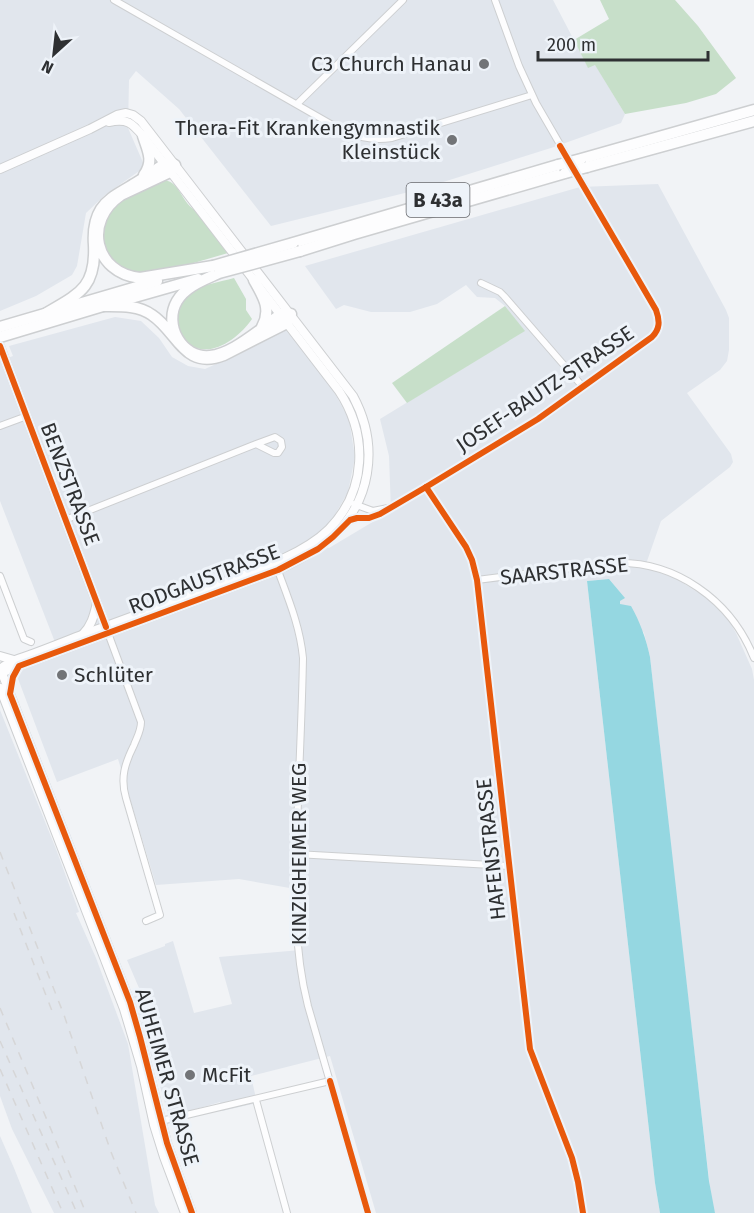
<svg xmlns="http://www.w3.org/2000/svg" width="754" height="1213" font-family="'Fira Sans',sans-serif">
<rect width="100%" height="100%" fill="#f1f3f6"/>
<g fill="#e1e6ed">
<polygon points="0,0 553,0 588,67 595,64 625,114 621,123 554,147 421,189 271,226 179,109 136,71 129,80 128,128 145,167 105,195 86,213 77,266 72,275 36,296 0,311"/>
<polygon points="658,184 726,310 729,318 729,350 727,361 720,370 687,393 731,454 733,462 730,467 661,521 645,567 677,579 705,597 717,607 729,621 736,633 752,669 754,680 754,1213 715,1213 712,1205 677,903 650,657 644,633 620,604 620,601 624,597 609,579 587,581 655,1183 660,1213 376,1213 330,1056 251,1076 257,1103 222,1111 220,1102 169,1117 134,996 139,988 127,960 165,946 165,944 173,941 194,1013 232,1004 219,957 301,950 299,923 301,890 239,879 156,885 118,759 57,782 17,676 23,670 60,655 0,501 0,361 13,356 9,346 115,317 141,321 159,338 172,357 188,366 205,369 247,350 285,329 328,381 349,419 355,457 348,492 332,520 312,539 329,548 391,511 389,456 380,419 524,331 505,306 495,298 477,297 466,285 437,304 410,312 371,312 344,305 336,309 305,266 580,187"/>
<polygon points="0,710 56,849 79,912 76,913 96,958 128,1044 155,1205 159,1213 54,1213 12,1129 0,1096"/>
<polygon points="0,1136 14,1168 32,1213 0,1213"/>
</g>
<g fill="#c7dfc9">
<polygon points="600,0 675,0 698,26 736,78 716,94 686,103 625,114 595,65 588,68 574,40 609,19"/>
<path d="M162,180C180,180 180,201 195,210L228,253L149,276H140L112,265L99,234L111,206Z"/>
<path d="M234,278L246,299V310L252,319C237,341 202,365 182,336C177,328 176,318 180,309C182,303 184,297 190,293C202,284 220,282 234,278Z"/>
<polygon points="505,306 525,331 407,403 392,383"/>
</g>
<path fill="#95d7e1" d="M609,579L625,598L620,601V604L631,606C640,622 646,638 650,657L709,1181L715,1213H660L655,1183L587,581Z"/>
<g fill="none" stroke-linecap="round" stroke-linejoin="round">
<g stroke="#cdcfd1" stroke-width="8">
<g id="street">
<path d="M114,0L336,127C355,137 371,141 392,138L532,95"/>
<polyline points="297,104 403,0"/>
<polyline points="481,283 500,292 504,296 583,387"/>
<polyline points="0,426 27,416"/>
<polyline points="426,487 466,547 472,560 477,580 530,1049 572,1158 578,1182 583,1213"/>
<path d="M354,504L373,511L393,507L538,419L652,337C660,329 660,321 656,310L536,103L519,66L495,0"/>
<polyline points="65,520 256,444 274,453 278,453 282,447 281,441 275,437 256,444"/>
<path d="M347,522C359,515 369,520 383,513"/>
<path d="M277,568C288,598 300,626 303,658C302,714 299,771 297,828C295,888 293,947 308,1006L368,1213"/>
<polyline points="0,576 24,639 31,642"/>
<path d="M477,580L612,563C675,560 731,600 754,658"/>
<path d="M108,633L141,722C141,731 137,737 134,745C125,763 120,778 126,798L160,915L146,921"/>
<polyline points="296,854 509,866"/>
<polyline points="256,1100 287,1213"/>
<polyline points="161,1121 330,1081"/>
</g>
</g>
<g stroke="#cdcfd1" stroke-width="10">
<g id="secondary">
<path d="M0,169L90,129L117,115L126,113L133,115L141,121L175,165L353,396C380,446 372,505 326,542C311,554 294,562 278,570L19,666L6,671L0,670"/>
<polyline points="0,346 107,630"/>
<path d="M83,634C92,625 94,615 97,603"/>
<polyline points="0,656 14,660"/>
<polyline points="0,668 130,1002 140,1037 167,1143 192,1213"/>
<path d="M0,672L4,666L15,660C37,653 58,644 79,636C120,621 162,606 203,590C241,575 300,558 329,529C367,490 368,435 339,391L143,136C132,123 127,118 109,122"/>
<polyline points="0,688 124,1009 141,1066 154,1125 164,1157 185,1213"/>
</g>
</g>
<g stroke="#cdcfd1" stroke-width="13">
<g id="highway">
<path d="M143,136C148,151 154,161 144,175"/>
<polyline points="581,159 754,110"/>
<polyline points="587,167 754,121"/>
<polyline points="293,243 558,165"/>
<polyline points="300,251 354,234 565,173"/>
<path d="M254,280C263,296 272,309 262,327"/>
<path d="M103,306C120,306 138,305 152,315C178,332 184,371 224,355L287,323L291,314C288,314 285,313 282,314C277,316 271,322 267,325C251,336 230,354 210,356C182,359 163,325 177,301C186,286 204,280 219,273"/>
<path d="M45,314C79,294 96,288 94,245C93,232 94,220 101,209C109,197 122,192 134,184C144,178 154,171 164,164L171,163L175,165L170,172L121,195C83,221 94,273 140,278L213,266"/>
<polyline points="0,327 157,281"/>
<polyline points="0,337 103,306 198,279"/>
</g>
</g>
<use href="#street" stroke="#fdfdfe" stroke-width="6"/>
<use href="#secondary" stroke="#fdfdfe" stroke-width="8"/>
<use href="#highway" stroke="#fdfdfe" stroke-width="10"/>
<g stroke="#d6d6d7" stroke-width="1.5" stroke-dasharray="8 8" stroke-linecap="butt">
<polyline points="0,852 64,1015 111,1152 136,1213"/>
<polyline points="14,913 54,1016"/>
<polyline points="0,1008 86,1213"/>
<polyline points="0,1041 77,1213"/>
<polyline points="0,1069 63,1213"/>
</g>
<g stroke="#cdcfd1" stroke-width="13" stroke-linecap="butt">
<g id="highway-bridge">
<polyline points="558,165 581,159"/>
<polyline points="565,173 587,167"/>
<polyline points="213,266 293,243"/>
<polyline points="219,273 300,251"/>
</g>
</g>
<use href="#highway-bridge" stroke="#fdfdfe" stroke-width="10"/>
<g stroke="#eef3f9" stroke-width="10">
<g id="cycleway">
<polyline points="0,346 106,627"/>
<polyline points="426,487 466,547 472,560 477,580 530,1049 572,1158 578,1182 583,1213"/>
<polyline points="330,1081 368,1213"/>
<path d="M192,1213L167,1143L140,1037L130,1002L10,694L13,677L19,666L278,570L318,549L333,537L350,520L357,518H369L380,514L426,487L538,419L652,337C660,329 660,321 656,310L560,146"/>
</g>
</g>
<use href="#cycleway" stroke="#e8590c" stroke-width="6"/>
</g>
<g fill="#727477" stroke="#eef3f9" stroke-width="2">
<circle cx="484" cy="64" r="6"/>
<circle cx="452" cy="140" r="6"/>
<circle cx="62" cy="675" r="6"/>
<circle cx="190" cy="1075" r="6"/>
</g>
<g text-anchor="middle" stroke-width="6" stroke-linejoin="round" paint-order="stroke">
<rect fill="#eef3f9" stroke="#686a6e" stroke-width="1.5" x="406.5" y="183" width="63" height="34" rx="4.5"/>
<g font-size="20" font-weight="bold" fill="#2e3032">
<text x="438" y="207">B 43a</text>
</g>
<g font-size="21" fill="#2e3032" stroke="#eef3f9" text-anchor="end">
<text x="472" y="71">C3 Church Hanau</text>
<text x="440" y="135">Thera-Fit Krankengymnastik<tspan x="440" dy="24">Kleinstück</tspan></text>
<text x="74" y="682" text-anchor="start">Schlüter</text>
<text x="202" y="1082" text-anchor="start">McFit</text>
</g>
<g font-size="21" fill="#2e3032" stroke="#eef3f9">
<text transform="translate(545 389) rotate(-34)" y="7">JOSEF-BAUTZ-STRASSE</text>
<text transform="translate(70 484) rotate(69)" y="7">BENZSTRASSE</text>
<text transform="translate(564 571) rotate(-6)" y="7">SAARSTRASSE</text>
<text transform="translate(204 579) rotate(-21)" y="7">RODGAUSTRASSE</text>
<text transform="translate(491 849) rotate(-96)" y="7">HAFENSTRASSE</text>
<text transform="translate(299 854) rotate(-90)" y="7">KINZIGHEIMER WEG</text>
<text transform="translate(167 1077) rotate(74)" y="7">AUHEIMER STRASSE</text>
</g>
</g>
<g transform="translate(54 54) rotate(207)" stroke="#eef3f9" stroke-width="4.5" paint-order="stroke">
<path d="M0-4.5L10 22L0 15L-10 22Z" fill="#2e3032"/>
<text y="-9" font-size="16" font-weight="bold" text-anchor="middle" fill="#2e3032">N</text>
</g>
<path d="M538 51v9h170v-9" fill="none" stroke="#2e3032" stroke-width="3"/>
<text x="547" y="51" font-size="18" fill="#2e3032" stroke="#eef3f9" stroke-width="4.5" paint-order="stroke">200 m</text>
</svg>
